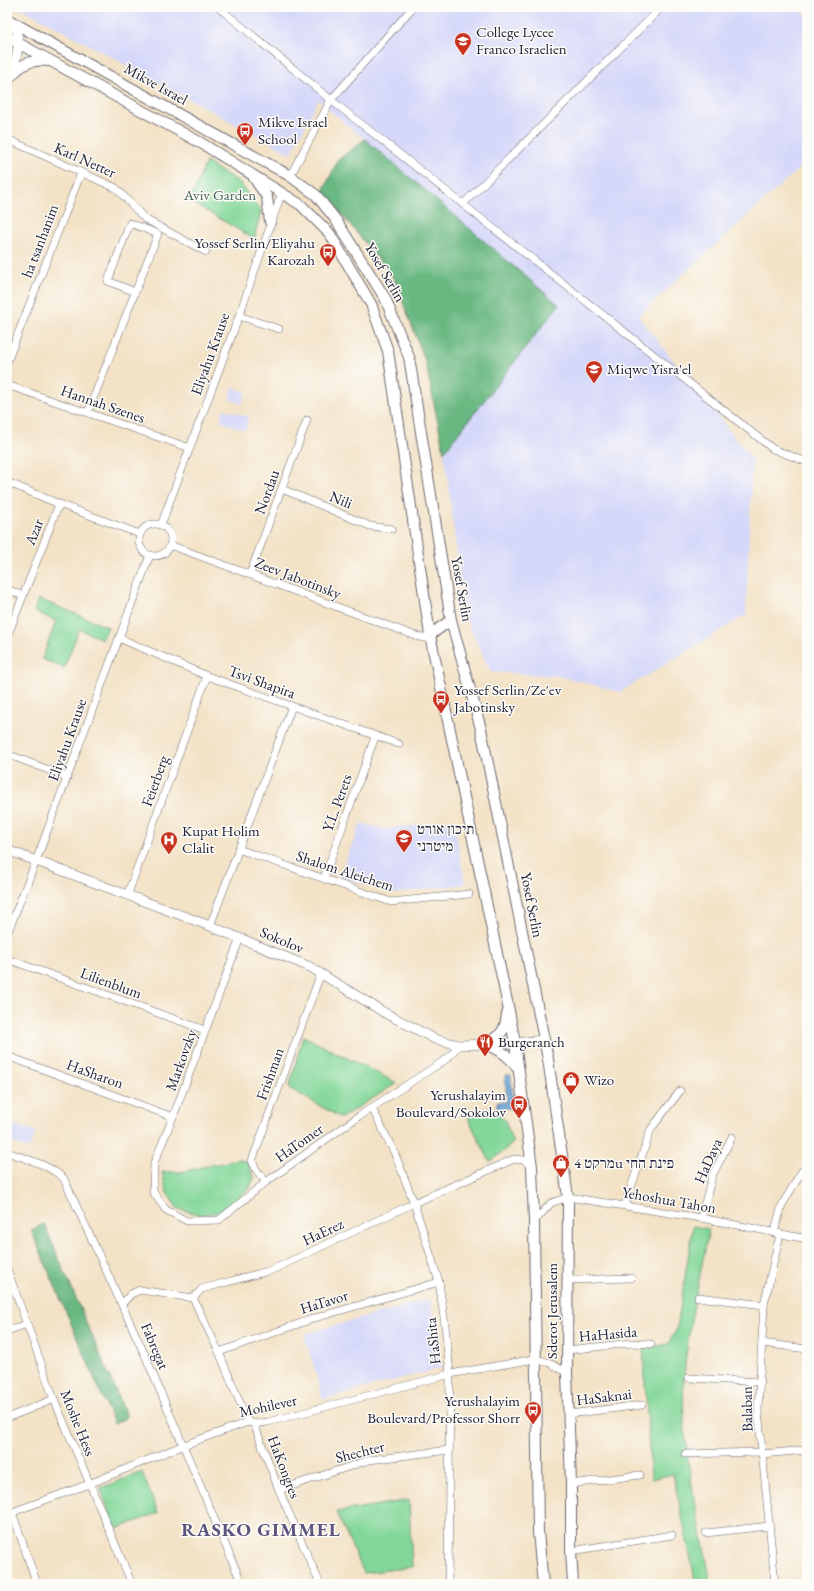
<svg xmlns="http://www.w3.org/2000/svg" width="814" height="1591" font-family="'EB Garamond','Frank Ruhl Libre',serif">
<rect width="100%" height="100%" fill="#fdfcf7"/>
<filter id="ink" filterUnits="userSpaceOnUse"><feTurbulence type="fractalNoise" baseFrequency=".025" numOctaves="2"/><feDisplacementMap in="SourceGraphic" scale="8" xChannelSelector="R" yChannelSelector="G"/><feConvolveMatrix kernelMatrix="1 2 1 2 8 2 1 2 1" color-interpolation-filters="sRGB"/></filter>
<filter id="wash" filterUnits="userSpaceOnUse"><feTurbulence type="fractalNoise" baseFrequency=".012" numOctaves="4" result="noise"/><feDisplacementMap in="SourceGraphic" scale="16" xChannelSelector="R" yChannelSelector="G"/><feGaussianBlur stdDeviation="0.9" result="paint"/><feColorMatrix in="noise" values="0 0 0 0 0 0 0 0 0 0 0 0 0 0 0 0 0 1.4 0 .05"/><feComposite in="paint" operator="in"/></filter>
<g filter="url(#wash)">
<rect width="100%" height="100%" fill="#f3e2c6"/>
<g fill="#d5d8f9">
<polygon points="19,7 796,7 807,17 807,161 638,316 752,459 746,615 620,692 559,676 491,672 465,618 444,452 558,305 318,100 291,154"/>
<polygon points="233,387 246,392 242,404 229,399"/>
<polygon points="224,409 249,417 245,430 220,421"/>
<polygon points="454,820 465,884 392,894 339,876 361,823 384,829"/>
<polygon points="7,1122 36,1132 29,1149 7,1141"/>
<polygon points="430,1299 442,1368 323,1399 304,1334"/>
</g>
<g fill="#82d799" stroke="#527c6a">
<polygon points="206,162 239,182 261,211 254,239 190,201"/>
<polygon points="39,599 108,627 102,639 79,629 64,668 42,659 56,621 34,611"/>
<polygon points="303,1036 397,1083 341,1118 289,1088"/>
<polygon points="489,1107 505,1120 513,1143 490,1162 468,1118"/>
<polygon points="240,1159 248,1163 254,1178 249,1189 219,1212 201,1215 178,1209 167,1193 162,1172 180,1172"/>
<path d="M693,1226L709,1229C700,1278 687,1329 684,1379C680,1448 699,1517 711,1584H696L673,1474L651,1479L643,1349L668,1344L677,1328Z"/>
<polygon points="142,1472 158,1513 116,1529 100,1488"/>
<polygon points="409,1500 412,1567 364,1573 336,1512"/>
</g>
<g fill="#69b881" stroke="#466d5e">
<polygon points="365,139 559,305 444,452 425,360 394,279 323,191 338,160"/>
<polygon points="44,1224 127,1417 114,1424 31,1230"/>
</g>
<polygon fill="#64a0d5" stroke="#436188" points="505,1075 511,1075 513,1108 497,1109 497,1102 507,1102"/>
</g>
<g filter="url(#ink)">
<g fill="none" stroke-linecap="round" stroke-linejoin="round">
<g stroke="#6b656c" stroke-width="8">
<g id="minor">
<polyline points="218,7 331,100 773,449 807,462"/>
<polyline points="7,139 116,188 145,219 206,252"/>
<polyline points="290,176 331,100 413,7"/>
<polyline points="463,204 662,7"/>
<polyline points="239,316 279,329"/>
<polyline points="7,362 81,173"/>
<polyline points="7,385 190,448"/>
<polyline points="88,412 158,234 130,223 108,281 135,292"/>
<polyline points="7,482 59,504 140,534"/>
<polyline points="282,489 370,526 392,529"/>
<circle cx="155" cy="540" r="16"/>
<polyline points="161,525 239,316 282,192"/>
<polyline points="170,545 416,636 424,638 430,635"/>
<polyline points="250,574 307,420"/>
<polyline points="7,589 23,596"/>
<polyline points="7,637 59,504"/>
<polyline points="119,638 207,676 399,744"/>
<polyline points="7,754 67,777"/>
<polyline points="238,849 391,902 469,894"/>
<polyline points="324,878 375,737"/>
<polyline points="127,896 207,676"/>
<polyline points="210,926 292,706"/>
<polyline points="7,934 36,861 150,555"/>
<polyline points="240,938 173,1117 154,1163 153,1192 166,1210 187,1221 219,1220 266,1182 362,1114 448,1058 459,1045"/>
<polyline points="7,959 205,1030"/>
<polyline points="7,1056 173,1117"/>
<polyline points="372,1108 395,1154 414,1203 439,1282 445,1325 450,1374 448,1584"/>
<path d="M7,1152C26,1159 49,1164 64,1179L144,1353L242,1584"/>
<polyline points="266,1182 257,1171 252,1161 321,973"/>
<polyline points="625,1205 651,1129 680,1091"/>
<polyline points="701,1218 712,1176 732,1137"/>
<polyline points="534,1222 551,1203 568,1197 701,1218 807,1239"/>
<polyline points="774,1233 782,1205 802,1171"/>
<polyline points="7,1269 54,1399 132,1584"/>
<polyline points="568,1280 631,1278"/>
<polyline points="698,1297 764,1305"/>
<polyline points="193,1298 219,1352 248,1422"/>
<polyline points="122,1304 131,1294 140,1290 193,1298 202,1289 272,1270 414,1203 514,1159 524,1160 532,1167"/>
<polyline points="7,1331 27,1324"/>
<polyline points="762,1343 807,1349"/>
<polyline points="567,1350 632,1343 651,1344"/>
<polyline points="219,1352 315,1318 439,1282"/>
<polyline points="689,1378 760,1382"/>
<polyline points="569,1414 642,1405"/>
<polyline points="7,1418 54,1399"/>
<polyline points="254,1424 279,1490 320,1584"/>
<polyline points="685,1454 762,1452"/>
<polyline points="762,1454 807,1450"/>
<polyline points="571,1484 640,1475"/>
<polyline points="279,1490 369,1460 449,1450"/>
<polyline points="12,1512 37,1584"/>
<polyline points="7,1514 89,1484 184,1445 248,1422 254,1424 268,1422 450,1374 535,1359 550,1363 567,1373"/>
<polyline points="706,1533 769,1526"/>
<polyline points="571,1551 672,1535"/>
<polyline points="775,1584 758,1410 764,1305 780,1234"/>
</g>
</g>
<g stroke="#6b656c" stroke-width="10">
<g id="tertiary">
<path d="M7,86C15,66 23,44 14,23"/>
<polyline points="7,850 210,926 310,967 385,1013 435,1039 459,1045 515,1043 543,1040"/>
</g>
</g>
<g stroke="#6b656c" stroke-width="12">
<g id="secondary">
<polyline points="7,19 290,176 316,195 336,220 385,298 409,357 451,620 481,729 548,1059 568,1197 567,1373 571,1484 571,1551 573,1584"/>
<polyline points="7,37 201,143 301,205 330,234 371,304 388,351 430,635 508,1006 515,1043 532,1167 534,1222 538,1532 543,1584"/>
<path d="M12,75C23,63 32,59 49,61"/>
<polyline points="254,178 267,197 270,222"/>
<polyline points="430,635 451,620"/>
<path d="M486,1044C501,1034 505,1033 507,1014"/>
<path d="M486,1044C500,1050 510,1056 518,1069"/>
</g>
</g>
<use href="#minor" stroke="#fff" stroke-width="7"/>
<use href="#tertiary" stroke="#fff" stroke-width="9"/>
<use href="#secondary" stroke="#fff" stroke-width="10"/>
</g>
</g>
<defs>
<g id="school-pin" transform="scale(0.9)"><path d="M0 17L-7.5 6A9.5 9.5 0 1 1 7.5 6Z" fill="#c8321e" stroke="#fdfcf7"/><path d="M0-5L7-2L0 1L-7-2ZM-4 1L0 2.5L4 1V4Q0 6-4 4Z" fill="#fff"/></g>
<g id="bus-pin" transform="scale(0.9)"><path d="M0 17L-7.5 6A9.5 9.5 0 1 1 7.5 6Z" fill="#c8321e" stroke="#fdfcf7"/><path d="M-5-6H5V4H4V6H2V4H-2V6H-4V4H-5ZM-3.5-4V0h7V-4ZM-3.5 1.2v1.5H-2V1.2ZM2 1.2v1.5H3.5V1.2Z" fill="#fff"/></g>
<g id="hospital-pin" transform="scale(0.9)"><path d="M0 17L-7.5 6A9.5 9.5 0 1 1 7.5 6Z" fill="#c8321e" stroke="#fdfcf7"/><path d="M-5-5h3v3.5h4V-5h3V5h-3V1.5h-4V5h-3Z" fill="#fff"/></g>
<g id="restaurant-pin" transform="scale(0.9)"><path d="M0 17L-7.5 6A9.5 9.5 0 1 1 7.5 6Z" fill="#c8321e" stroke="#fdfcf7"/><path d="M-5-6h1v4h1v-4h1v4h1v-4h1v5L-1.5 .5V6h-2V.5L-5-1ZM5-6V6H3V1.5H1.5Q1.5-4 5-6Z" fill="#fff"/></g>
<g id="shop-pin" transform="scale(0.9)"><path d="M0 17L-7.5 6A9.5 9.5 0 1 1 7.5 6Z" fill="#c8321e" stroke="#fdfcf7"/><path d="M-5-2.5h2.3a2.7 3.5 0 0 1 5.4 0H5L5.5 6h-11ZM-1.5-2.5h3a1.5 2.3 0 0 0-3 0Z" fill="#fff"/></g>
</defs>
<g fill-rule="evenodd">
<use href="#school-pin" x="463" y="41"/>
<use href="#bus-pin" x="245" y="131"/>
<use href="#bus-pin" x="328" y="252"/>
<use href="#school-pin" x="594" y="369"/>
<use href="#bus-pin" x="441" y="699"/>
<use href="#school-pin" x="404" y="838"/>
<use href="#hospital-pin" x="169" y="840"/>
<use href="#restaurant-pin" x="485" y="1042"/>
<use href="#shop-pin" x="571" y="1080"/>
<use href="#bus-pin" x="519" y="1104"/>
<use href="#shop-pin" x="561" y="1163"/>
<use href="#bus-pin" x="533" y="1410"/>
</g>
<g text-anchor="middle" stroke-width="3" stroke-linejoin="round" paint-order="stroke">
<g font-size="15" fill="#22223b" stroke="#fdfcf7" text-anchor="start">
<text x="476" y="37">College Lycee<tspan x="476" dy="17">Franco Israelien</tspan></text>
<text x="258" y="127">Mikve Israel<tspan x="258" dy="17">School</tspan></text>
<text x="315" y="248" text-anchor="end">Yossef Serlin/Eliyahu<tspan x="315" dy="17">Karozah</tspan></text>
<text x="607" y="374">Miqwe Yisra'el</text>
<text x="454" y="695">Yossef Serlin/Ze'ev<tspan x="454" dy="17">Jabotinsky</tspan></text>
<text x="417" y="834">תיכון אורט<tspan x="417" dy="17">מיטרני</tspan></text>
<text x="182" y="836">Kupat Holim<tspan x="182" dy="17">Clalit</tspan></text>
<text x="498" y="1047">Burgeranch</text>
<text x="584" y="1085">Wizo</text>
<text x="506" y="1100" text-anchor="end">Yerushalayim<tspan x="506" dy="17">Boulevard/Sokolov</tspan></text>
<text x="574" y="1168">מרקט 4u פינת החי</text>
<text x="520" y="1406" text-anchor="end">Yerushalayim<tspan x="520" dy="17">Boulevard/Professor Shorr</tspan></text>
</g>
<g font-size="15" fill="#22223b" stroke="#fdfcf7">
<text transform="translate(156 84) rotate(29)" y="5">Mikve Israel</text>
<text transform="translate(85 160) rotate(24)" y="5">Karl Netter</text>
<text transform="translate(40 241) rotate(-69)" y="5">ha tsanhanim</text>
<text transform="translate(385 272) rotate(60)" y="5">Yosef Serlin</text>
<text transform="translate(210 354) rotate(-70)" y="5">Eliyahu Krause</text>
<text transform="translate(103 404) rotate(19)" y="5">Hannah Szenes</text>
<text transform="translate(267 492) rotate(-70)" y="5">Nordau</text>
<text transform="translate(341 500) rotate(22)" y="5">Nili</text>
<text transform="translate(34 532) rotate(-68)" y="5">Azar</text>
<text transform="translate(298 578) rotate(21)" y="5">Zeev Jabotinsky</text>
<text transform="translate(462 589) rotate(80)" y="5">Yosef Serlin</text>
<text transform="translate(262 682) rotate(20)" y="5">Tsvi Shapira</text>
<text transform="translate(67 740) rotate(-70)" y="5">Eliyahu Krause</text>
<text transform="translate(155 781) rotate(-70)" y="5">Feierberg</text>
<text transform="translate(337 803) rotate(-70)" y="5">Y.L. Perets</text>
<text transform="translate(345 871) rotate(18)" y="5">Shalom Aleichem</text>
<text transform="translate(532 905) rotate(79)" y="5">Yosef Serlin</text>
<text transform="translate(282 940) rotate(23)" y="5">Sokolov</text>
<text transform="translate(111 983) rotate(20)" y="5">Lilienblum</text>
<text transform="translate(181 1060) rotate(-70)" y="5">Markovzky</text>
<text transform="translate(95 1074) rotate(20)" y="5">HaSharon</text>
<text transform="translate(270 1074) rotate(-70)" y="5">Frishman</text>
<text transform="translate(299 1143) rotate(-35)" y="5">HaTomer</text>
<text transform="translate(708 1161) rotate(-66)" y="5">HaDaya</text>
<text transform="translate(669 1200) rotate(10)" y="5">Yehoshua Tahon</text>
<text transform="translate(323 1232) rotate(-25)" y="5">HaErez</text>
<text transform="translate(324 1302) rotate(-17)" y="5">HaTavor</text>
<text transform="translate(552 1311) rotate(-90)" y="5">Sderot Jerusalem</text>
<text transform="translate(608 1334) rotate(-5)" y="5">HaHasida</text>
<text transform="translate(433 1341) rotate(-96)" y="5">HaShita</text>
<text transform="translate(155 1346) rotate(67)" y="5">Fabregat</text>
<text transform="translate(604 1397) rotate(-7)" y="5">HaSaknai</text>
<text transform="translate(268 1406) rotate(-12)" y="5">Mohilever</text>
<text transform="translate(747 1409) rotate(-91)" y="5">Balaban</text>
<text transform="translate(78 1423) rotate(68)" y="5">Moshe Hess</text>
<text transform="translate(360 1452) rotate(-14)" y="5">Shechter</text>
<text transform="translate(284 1467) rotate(69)" y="5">HaKongres</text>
</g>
<g font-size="15" fill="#44615c" stroke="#fdfcf7">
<text x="220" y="200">Aviv Garden</text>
</g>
<g font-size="19" font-weight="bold" letter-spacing="1" fill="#5c547e" stroke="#fdfcf7">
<text x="261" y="1536">RASKO GIMMEL</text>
</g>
</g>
<rect width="814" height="1591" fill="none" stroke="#fdfcf7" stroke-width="24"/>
</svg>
